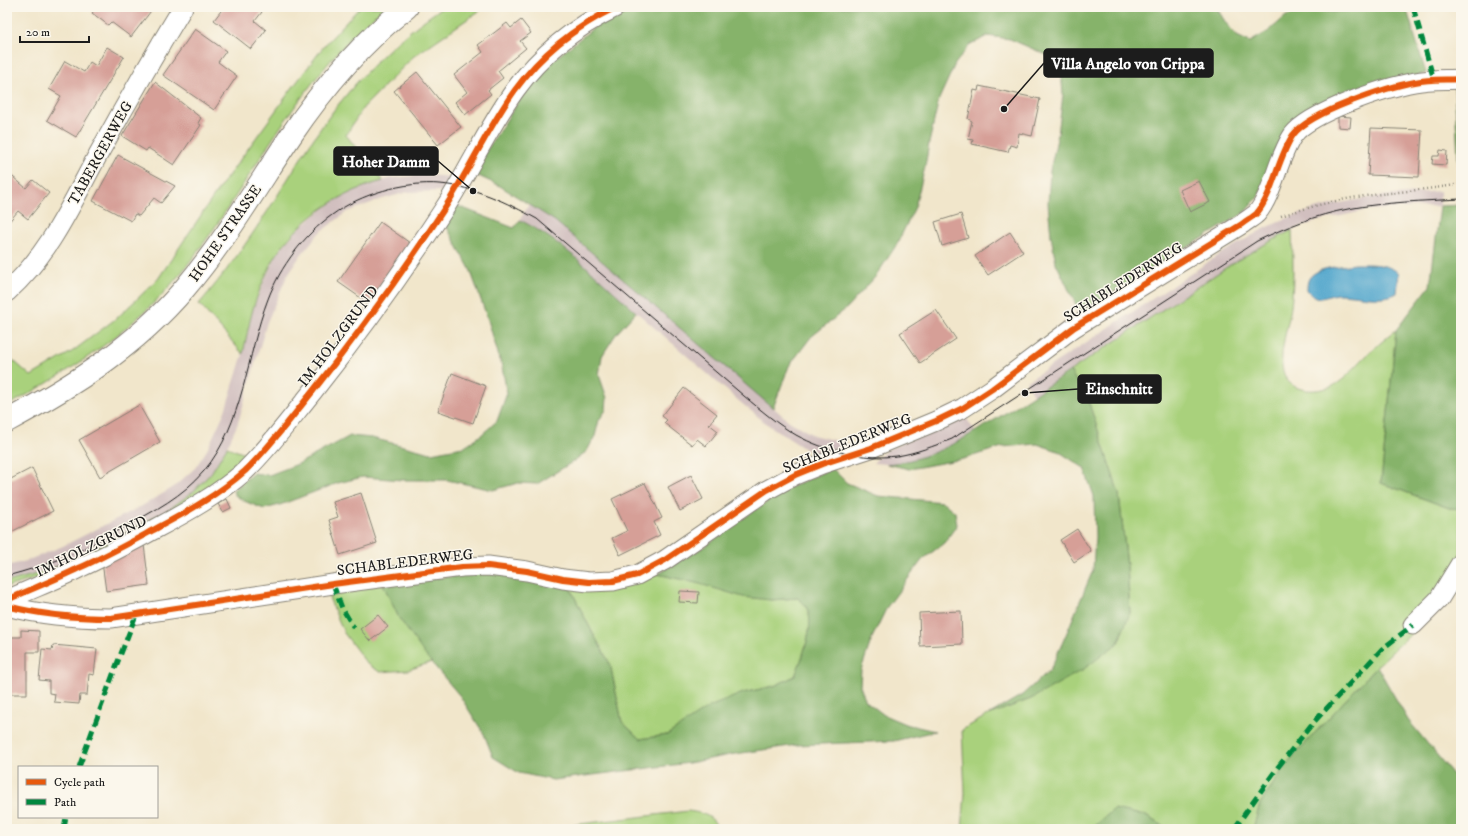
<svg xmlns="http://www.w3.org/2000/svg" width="1468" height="836" font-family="'IM FELL DW Pica',serif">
<rect width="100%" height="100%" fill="#fbf7ec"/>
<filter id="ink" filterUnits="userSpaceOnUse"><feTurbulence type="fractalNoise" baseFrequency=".025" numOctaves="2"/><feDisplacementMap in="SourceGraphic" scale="8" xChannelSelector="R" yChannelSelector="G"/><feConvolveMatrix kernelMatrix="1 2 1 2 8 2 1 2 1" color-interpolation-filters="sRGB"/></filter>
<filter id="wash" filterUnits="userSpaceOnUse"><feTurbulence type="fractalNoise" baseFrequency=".012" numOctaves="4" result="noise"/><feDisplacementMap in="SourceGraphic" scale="16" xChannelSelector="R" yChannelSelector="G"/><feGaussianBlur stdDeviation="0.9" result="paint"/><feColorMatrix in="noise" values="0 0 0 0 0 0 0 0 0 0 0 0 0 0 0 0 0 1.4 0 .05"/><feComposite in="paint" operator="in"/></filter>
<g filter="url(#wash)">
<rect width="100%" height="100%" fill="#f1e6cb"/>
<g fill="#d1bfbf">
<polygon points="424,175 454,177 446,191 408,192 379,200 347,212 319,233 300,256 287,276 267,322 238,423 227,447 211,473 193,492 167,510 66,563 37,574 7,582 7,566 26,561 63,546 142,506 174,487 195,468 207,450 225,411 243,354 253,309 265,279 279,251 297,230 319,212 345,194 371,184 393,178"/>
<polygon points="1440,191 1440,206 1368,210 1318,221 1291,230 1262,246 1233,263 1033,395 1026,382 1222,253 1260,231 1285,219 1314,209 1345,202 1381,196"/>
<polygon points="529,204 555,221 582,244 789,421 813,435 857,446 825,455 805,449 767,424 740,402 565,250 532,226 520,220"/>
<polygon points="964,415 975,431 961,441 933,454 904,463 887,464 873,463 887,450"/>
</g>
<g fill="#a9d17b" stroke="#62764c">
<path d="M360,7H385C375,16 365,24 356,33C328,61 304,93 282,125C249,173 221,223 185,268C138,328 73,370 7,406V355L31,376L73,351L118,317L158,279L218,190L293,87L324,46Z"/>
<path d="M443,7H485L414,56L363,108L346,135L383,181C343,191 303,217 279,251C268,268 259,290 253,309C249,324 246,339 243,354L199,304C224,275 246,244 267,212C293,172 316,130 347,94C374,61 407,31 443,7Z"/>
<path d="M1292,230C1293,255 1294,282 1291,307C1288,332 1265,384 1306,390C1316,391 1329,389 1338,383C1347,377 1356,366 1364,358C1374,348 1385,339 1396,330L1381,483L1449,508L1461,509V578L1413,632L1377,666L1288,762L1260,804L1253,829H1167L1146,816L1096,825L1095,829H962L965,793L962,730L988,715L1031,699L1130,613L1127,566L1119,494L1088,400L1070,371L1233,263L1262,246Z"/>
<polygon points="227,447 250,456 206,492 54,573 7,587 7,582 37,574 66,563 168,510 193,492 211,473"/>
<path d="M658,574L771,600L798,598C800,600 804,603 806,607C817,622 801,661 795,676L774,686L743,693L688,722L667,735L640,739L622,722L610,664L589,626L569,586Z"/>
<polygon points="383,584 399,618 432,662 408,670 380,672 367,664 344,633 327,593"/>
<path d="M688,811C702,813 713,815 718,829H562L563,826Z"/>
</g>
<g fill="#86b36b" stroke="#516844">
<polygon points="635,7 1216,7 1226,23 1237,36 1250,42 1269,31 1286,16 1309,9 1332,12 1354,10 1359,7 1406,7 1426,73 1323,103 1301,115 1289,130 1258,197 1244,213 1080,313 1056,263 1051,236 1048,203 1050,171 1058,134 1063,95 1061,69 1049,56 1010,39 987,36 969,46 955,64 939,99 929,143 925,167 915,207 897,244 876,276 847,308 811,337 789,366 773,408 555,221 500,186 472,173 537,73 607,17"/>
<polygon points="1454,84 1461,84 1461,175 1459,175"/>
<path d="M455,205L514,228L520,220C564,242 600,280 636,312L616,334L602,356L599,375L607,398L606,410L599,420L595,436L587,451L574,461L537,484L518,483L493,490L447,480H402L363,477L338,483L280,505L264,509L244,501L235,495L233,491L253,473L269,475L298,464L350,436L372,438L431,453L463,447L480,436L497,421L507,393L502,367L488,320L470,269L444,222Z"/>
<polygon points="1461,205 1461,509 1449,508 1381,483 1396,330 1430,286 1440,206"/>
<path d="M1070,371L1088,400L1119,494L1127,566L1130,613L1118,643L1084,669L1031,699L988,715L1022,695L1050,670L1065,637L1093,570L1095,537L1094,496L1084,468L1058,451L1037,444L1002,447L963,459L909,469L887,464C930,460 960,441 996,419C1021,403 1046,387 1070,371Z"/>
<path d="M832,468L847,483L878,496L943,502L955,512L957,525L944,543L922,560L887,607L872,638L861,670L860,686L866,701L884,715L905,724L935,731L894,741L797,745L735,754L689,763L553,780L519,773L493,757L484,734L460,696L426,656L399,618L383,584L490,572L569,586L589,626L610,664L622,722L640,739L667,735L709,707L743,693L774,686L795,676C801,661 817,622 806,607C804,603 800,600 798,598L771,600L743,597L700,584L658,574L705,546L752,512L789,488Z"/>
<polygon points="1377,666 1408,720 1461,784 1461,829 1253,829 1260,804 1288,762"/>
<polygon points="1114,809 1146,816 1167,829 1095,829 1096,825"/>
</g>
<path fill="#50a5cc" stroke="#366074" d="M1355,264C1370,264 1387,263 1399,273L1397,293C1382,302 1356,294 1338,294C1332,294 1326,298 1320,298C1314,297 1311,294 1307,290C1307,285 1307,279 1312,275C1321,267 1343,266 1355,264Z"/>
<g id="blocks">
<g fill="#d69f97">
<polygon points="97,7 154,7 131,37 111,22 108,25 92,13"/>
<polygon points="224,7 256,7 262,12 255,21 266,30 251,49 214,20"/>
<polygon points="521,20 531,33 520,41 526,48 498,71 503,78 488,90 491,94 465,115 455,102 467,92 454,75 483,52 478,45 507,23 511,28"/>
<polygon points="195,29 226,51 218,62 237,76 214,110 163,75"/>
<polygon points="107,47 124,57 76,137 47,120 61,96 49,89 65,61 84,72 90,62 96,66"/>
<polygon points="417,72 461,127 438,145 394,91"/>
<polygon points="155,82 201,118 198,123 201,125 174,165 148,148 146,151 122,136"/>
<polygon points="979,86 1040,99 1032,136 1019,133 1017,147 1010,145 1008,152 972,144 973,140 968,139 972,121 968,119 974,90 978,91"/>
<polygon points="1338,116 1351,117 1350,128 1338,127"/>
<polygon points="1371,128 1422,130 1419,177 1368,175"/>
<polygon points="1440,150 1447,151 1446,165 1432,164 1433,156 1439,156"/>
<polygon points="118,155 175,186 161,203 154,198 139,216 135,214 131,221 93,201"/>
<polygon points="7,172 26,188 33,180 49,193 28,219 18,211 7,224"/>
<polygon points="1199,181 1210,202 1190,212 1180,190"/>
<polygon points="961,214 968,238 942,246 935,222"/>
<polygon points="380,222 410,243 368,303 338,282"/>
<polygon points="1010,232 1023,252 988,275 975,256"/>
<polygon points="936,310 956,339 920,363 900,333"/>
<polygon points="452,373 486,386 473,423 438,411"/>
<polygon points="684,388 717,414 709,424 718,431 706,446 697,439 692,445 664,423 667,420 662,416"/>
<polygon points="139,405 160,442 100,477 79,440"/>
<polygon points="32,468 53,511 7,534 7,481"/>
<polygon points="691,475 703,499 680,511 668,487"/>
<polygon points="645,483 662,518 654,522 660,535 620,555 612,538 627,531 612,499"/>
<polygon points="361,493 377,543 340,555 329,520 338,517 333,502"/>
<polygon points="227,499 231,508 223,512 218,504"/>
<polygon points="1077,529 1091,551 1074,562 1060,540"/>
<polygon points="144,545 149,585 106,591 102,562"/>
<polygon points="680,591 699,592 698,603 679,602"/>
<polygon points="961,611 962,644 920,646 919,613"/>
<polygon points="378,615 388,627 370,641 360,629"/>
<polygon points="21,630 39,631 39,652 27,652 27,694 7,694 7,637 21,637"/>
<polygon points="53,645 97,649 94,675 89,674 87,695 80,695 79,704 54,702 55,694 49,693 49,681 39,680 42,649 52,650"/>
</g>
</g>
</g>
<g filter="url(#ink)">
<use href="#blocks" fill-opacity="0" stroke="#868174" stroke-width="1"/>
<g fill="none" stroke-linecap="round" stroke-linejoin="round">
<g stroke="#868174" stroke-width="21">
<g id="minor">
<path d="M7,292C52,251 71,204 99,153C126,104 154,55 183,7"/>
<path d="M7,600C31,589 55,580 79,568C106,556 131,542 157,528C187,512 219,494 245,471C270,447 291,418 313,391C360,332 405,269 446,206C470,168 489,126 515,90C541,54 577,26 616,7"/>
<path d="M7,606C41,615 76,618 111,618L333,584L462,567L488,566L527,571L563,579L589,582L613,581L637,575L665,560L767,490L795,475L822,464L871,448L936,421L963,408L992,389L1073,328L1242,224C1247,220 1253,217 1257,213C1273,194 1278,157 1293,135C1310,112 1387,87 1415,82C1430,79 1446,80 1461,79"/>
<polyline points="1413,625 1439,599 1461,563"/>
</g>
</g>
<g stroke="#868174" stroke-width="24">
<path id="secondary" d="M7,421C74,385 135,347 185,288C225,241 256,188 290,137C323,88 361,43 407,7"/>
</g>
<path stroke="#868174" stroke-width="2.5" stroke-dasharray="1 3" stroke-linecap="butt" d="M1281,216C1306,208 1331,201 1358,197C1392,192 1427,190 1461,184"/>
<use href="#minor" stroke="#fff" stroke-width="19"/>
<use href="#secondary" stroke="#fff" stroke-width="22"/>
<path stroke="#1c1c1c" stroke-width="1" d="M7,576C26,571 45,565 63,558C85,549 105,537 126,526C154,511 183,496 204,471C244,423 246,356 268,299C280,267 304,235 332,215C360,194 405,181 440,184C475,187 506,202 537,219L744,396C761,410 777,424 796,435C825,451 863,460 897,456C916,453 934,446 952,439L1257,241C1286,227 1316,215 1348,209C1385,202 1424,201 1461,199"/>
<g stroke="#00873e" stroke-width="5" stroke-dasharray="10 5" stroke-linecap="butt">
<polyline points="1413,7 1434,80"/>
<polyline points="333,584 342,608 354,628"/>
<polyline points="79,767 115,669 136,615"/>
<polyline points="64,829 66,817"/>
<polyline points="1234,829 1278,767 1312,724 1382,649 1413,625"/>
</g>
<g stroke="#fbf7ec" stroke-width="8">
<g id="cycleway">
<path d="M7,600C31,589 55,580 79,568C106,556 131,542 157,528C187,512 219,494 245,471C270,447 291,418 313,391C360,332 405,269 446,206C470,168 489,126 515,90C541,54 577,26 616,7"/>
<path d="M7,606C41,615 76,618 111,618L333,584L462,567L488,566L527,571L563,579L589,582L613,581L637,575L665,560L767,490L795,475L822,464L871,448L936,421L963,408L992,389L1073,328L1242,224C1247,220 1253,217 1257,213C1273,194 1278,157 1293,135C1310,112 1387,87 1415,82C1430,79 1446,80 1461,79"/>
</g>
</g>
<use href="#cycleway" stroke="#e8590c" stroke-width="6"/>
</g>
</g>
<g text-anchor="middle" stroke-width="3" stroke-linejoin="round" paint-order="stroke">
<g font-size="15" fill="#1c1c1c" stroke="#fbf7ec">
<text transform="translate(100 153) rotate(-61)" y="5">TABERGERWEG</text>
<text transform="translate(225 233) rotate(-55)" y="5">HOHE STRASSE</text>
<text transform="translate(1123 282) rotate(-32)" y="5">SCHABLEDERWEG</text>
<text transform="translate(338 336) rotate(-53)" y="5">IM HOLZGRUND</text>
<text transform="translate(847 443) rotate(-22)" y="5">SCHABLEDERWEG</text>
<text transform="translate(91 546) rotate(-26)" y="5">IM HOLZGRUND</text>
<text transform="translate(405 562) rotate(-7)" y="5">SCHABLEDERWEG</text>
</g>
</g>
<path fill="none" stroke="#1c1c1c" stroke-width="1.5" d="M1004 109L1044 63M473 191L438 161M1025 393L1078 389"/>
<g fill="#1c1c1c" stroke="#fbf7ec" stroke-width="1.5">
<circle cx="1004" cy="109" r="4"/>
<circle cx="473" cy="191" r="4"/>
<circle cx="1025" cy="393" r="4"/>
</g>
<g fill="#1c1c1c" stroke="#1c1c1c" stroke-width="1.5">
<rect x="1044" y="49" width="169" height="28" rx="4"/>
<rect x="334" y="147" width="104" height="28" rx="4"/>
<rect x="1078" y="375" width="83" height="28" rx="4"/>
</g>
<g font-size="16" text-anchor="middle" font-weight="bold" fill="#fff">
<text x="1128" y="69">Villa Angelo von Crippa</text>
<text x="386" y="167">Hoher Damm</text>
<text x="1119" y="394">Einschnitt</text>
</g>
<rect width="1468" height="836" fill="none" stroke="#fbf7ec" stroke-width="24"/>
<rect x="18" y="766" width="140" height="52" fill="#fbf7ec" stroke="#a29f99"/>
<rect x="26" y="779" width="20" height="6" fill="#e8590c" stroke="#a29f99"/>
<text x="54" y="786" font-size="12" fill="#1c1c1c">Cycle path</text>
<rect x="26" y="799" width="20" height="6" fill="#00873e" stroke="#a29f99"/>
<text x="54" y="806" font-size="12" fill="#1c1c1c">Path</text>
<path d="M20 36v6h69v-6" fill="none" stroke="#1c1c1c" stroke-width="2"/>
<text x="26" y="36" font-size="12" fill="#1c1c1c" stroke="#fbf7ec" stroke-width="3" paint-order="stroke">20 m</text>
</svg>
